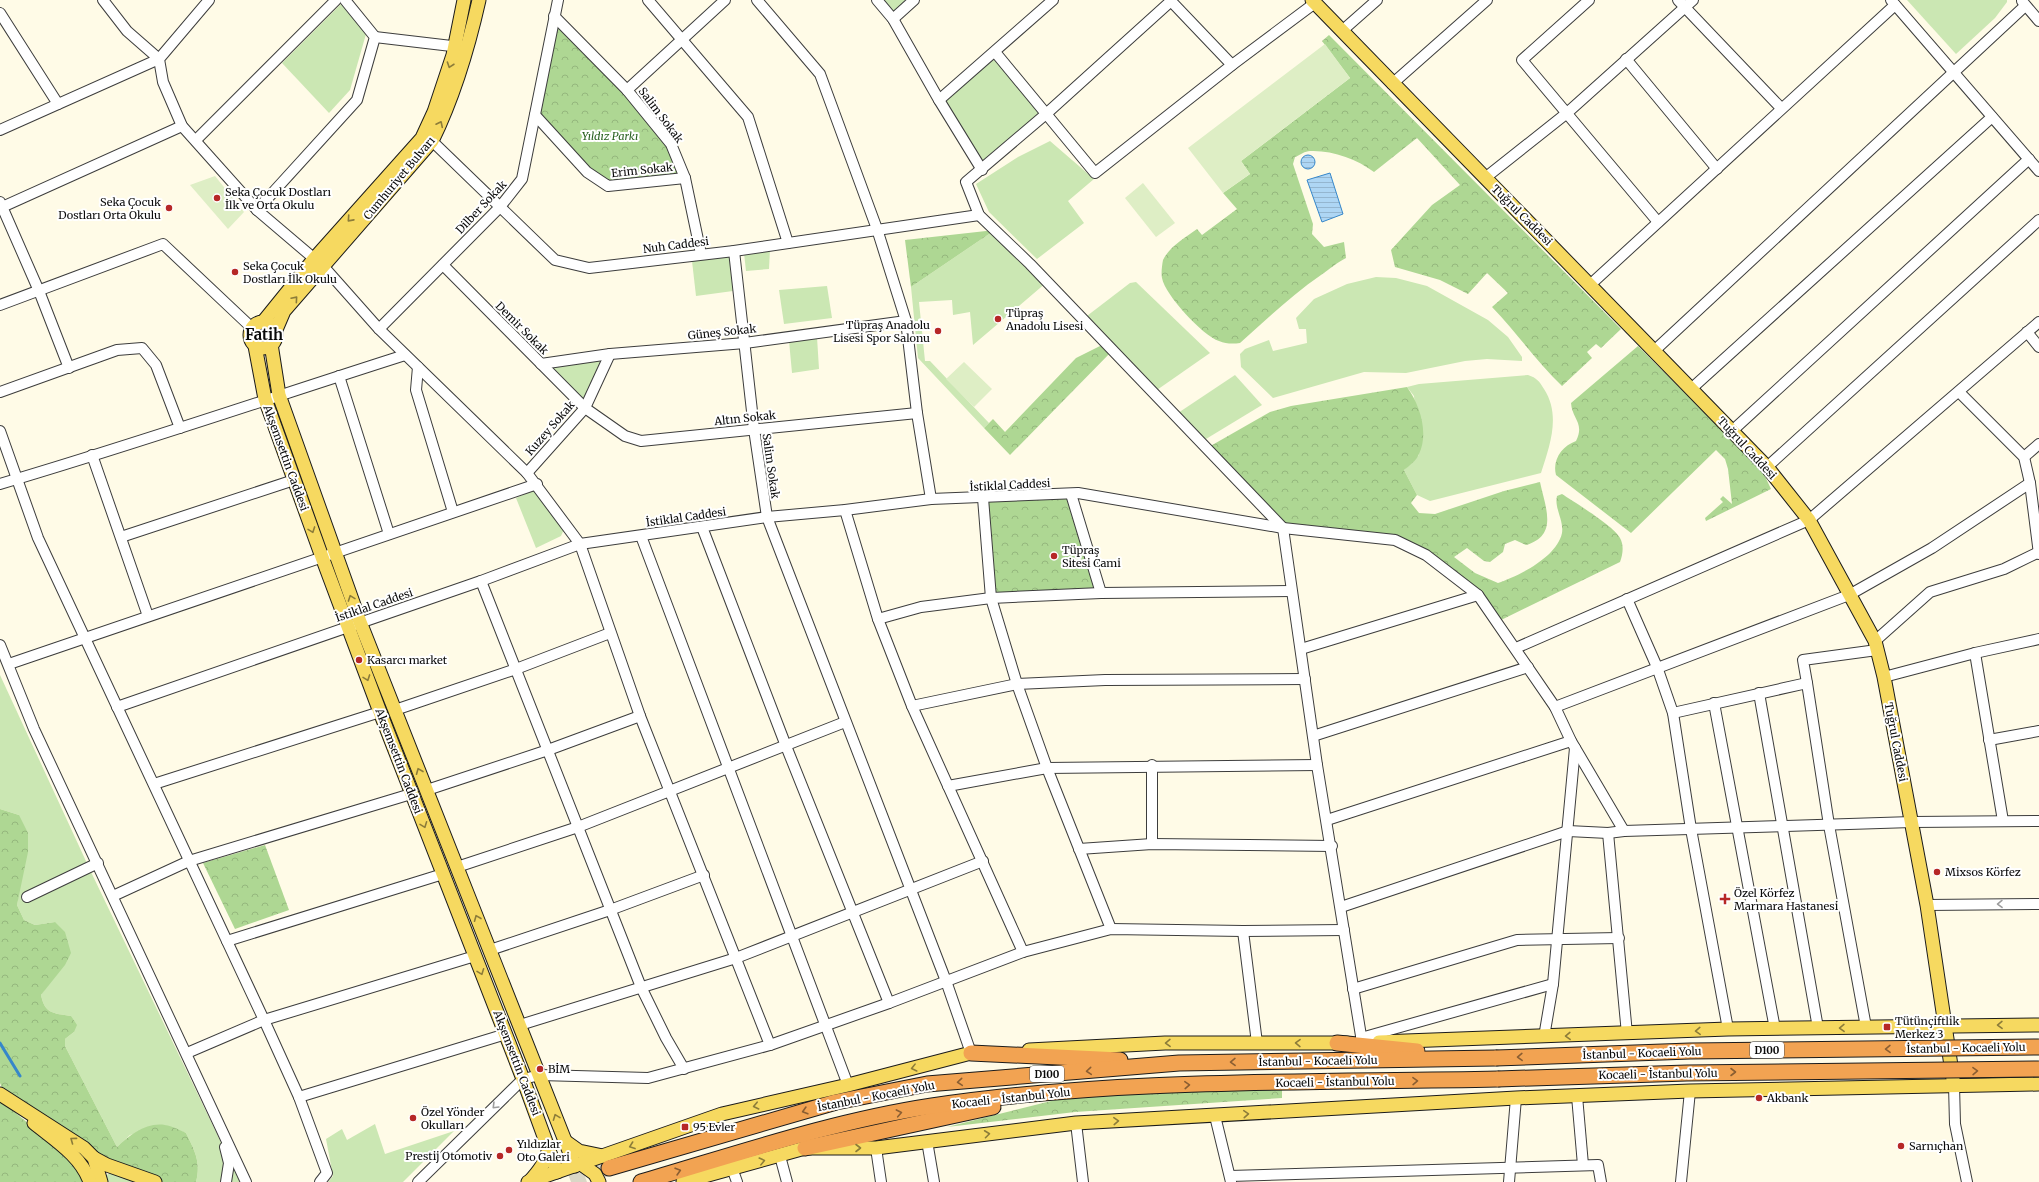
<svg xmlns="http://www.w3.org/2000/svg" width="2039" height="1182" font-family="Merriweather,serif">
<defs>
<pattern id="forest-crowns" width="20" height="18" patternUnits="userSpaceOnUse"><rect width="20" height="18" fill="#aed793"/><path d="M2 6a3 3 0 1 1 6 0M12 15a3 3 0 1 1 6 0" fill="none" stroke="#94b77d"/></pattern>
<pattern id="water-rules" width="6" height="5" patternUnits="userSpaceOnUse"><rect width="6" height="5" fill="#aed6f4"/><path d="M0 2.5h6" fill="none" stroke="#94b6d0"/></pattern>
</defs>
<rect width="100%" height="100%" fill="#fffbe7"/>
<g fill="#cbe7b3">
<polygon points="877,0 914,0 893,19"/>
<polygon points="1907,0 2007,0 2007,2 1995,18 1956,54"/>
<polygon points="341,4 366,34 350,90 329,113 282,63"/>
<polygon points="995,52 1046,114 982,170 939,100"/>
<polygon points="1050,141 1094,179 1068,201 1084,223 1037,259 989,212 976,184 1018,157"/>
<polygon points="995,230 1047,282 973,345 970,312 953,315 952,300 919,302 925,361 930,361 989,423 984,428 918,358 911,287"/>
<polygon points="770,249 769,269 746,271 744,253"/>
<polygon points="729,256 733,291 696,296 692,261"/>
<polygon points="1376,277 1396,278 1427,286 1488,320 1508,337 1522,357 1522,361 1487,359 1465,361 1406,373 1364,372 1273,398 1241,367 1240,354 1245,349 1269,340 1273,351 1307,343 1306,329 1299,329 1296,318 1314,299 1347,284"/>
<polygon points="1136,282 1210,353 1154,392 1083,319 1130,283"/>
<polygon points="827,286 832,318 784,324 779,290"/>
<polygon points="817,337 819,369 792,373 789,341"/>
<polygon points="610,354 585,408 541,364"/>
<polygon points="1235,375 1262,405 1201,442 1175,415"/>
<path d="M1528,375C1537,378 1539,381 1544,389C1561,415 1550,445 1541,473L1430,501L1417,495L1404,470L1419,455L1414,396L1407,387L1419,384Z"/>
<polygon points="536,489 565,527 561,536 536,548 516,498"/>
<path d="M0,675L91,872L240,1182H196C201,1162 195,1151 186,1133L164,1125L130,1135L117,1147L65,1046V1039L74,1032L71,1016C53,1013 45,1014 41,995L52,979L55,922L35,925L24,920L17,905L20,884L19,815L0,809Z"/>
<polygon points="375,1124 385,1154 454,1131 403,1182 328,1182 333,1176 326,1139 342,1129 347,1140"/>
<polygon points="112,1172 155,1182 101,1182 101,1178"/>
</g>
<g fill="url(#forest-crowns)">
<polygon points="554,16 671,144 685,178 608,186 535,115"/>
<path d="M1329,35L1621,329L1601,348L1596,344L1587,352L1592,358L1562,386C1537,362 1517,333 1492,307L1508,293L1487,273L1468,294L1440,280L1395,267L1391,250L1432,205L1460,185L1417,138L1374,172C1357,159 1332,150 1310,151C1305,151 1300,155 1295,157L1293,164L1313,224L1312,234L1324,247L1344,242L1346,258C1336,263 1330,269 1321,275C1292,295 1267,319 1240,343C1233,344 1226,344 1219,341C1203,336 1165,295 1162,278C1161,274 1162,265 1163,260C1169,247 1186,237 1197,229L1202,235L1237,209L1223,193L1250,174L1241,161L1350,78L1322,41Z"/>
<polygon points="995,230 911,287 905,240"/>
<polygon points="1106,343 1113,350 1010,455 984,428 993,419 1005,432 1076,358"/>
<path d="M1638,346L1763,472L1771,489L1706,521L1705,518L1723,502L1720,499L1723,496L1732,504L1728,469L1725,459L1716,450L1631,533L1556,475C1552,460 1562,446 1576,441C1585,423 1572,419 1571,403Z"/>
<path d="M1407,387C1420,405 1429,433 1419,454C1417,460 1409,466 1404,470L1417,495L1411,503L1419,513L1435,514L1504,491L1540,482C1545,507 1559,535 1526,545L1515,540L1505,544L1503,552L1490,562L1484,561L1467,548L1454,557L1475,573L1498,583C1519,576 1557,557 1562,533C1564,520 1554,508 1557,496L1562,494C1574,502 1614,526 1620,538C1624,545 1623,554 1620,562L1497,622L1478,595L1395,540L1283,528L1207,448L1270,412L1291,406Z"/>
<polygon points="1071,494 1101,593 991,598 983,499"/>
<path d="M0,809L19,815L28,833V852L17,905L24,920L35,925L55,922L65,932L71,953L65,965L41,995C45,1014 53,1013 71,1016L77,1025L74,1032L65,1039V1046L117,1147C130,1135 146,1122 165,1125C172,1126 180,1130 186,1133C195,1151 201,1162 196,1182H155L107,1165L2,1088L0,1083Z"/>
<polygon points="265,845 289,910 235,929 203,863"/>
<polygon points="1282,1086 1282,1098 1075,1112 947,1127 1067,1097"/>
<polygon points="0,1100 46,1138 90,1182 0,1182"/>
</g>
<g fill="#deeec5">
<polygon points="1325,44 1350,78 1241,161 1250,174 1223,193 1188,148"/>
<polygon points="215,176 244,212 228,229 190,185"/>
<polygon points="1143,183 1175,223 1156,237 1125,198"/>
<polygon points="964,362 992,389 974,407 946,379"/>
</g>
<g fill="url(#water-rules)" stroke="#3687ca">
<circle cx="1308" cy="162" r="7"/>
<polygon points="1330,173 1343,214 1322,222 1307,180"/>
</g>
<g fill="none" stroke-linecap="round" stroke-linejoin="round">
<polyline stroke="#3687ca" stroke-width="3" points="0,1043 20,1076"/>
<polyline stroke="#dad7c6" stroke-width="15" stroke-dasharray="15 8" stroke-linecap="butt" points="571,1182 609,1168"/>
<g stroke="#3d3d3d" stroke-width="12">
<g id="minor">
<polyline points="209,0 159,59 163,82 182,126 257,210 324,267 379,329 527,473 580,544 640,716 770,1045"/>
<polyline points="648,0 748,117 788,243"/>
<polyline points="757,0 820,74 877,229 906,321 917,413 931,499"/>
<polyline points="877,0 893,19 939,100 982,170"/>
<polyline points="1170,0 1232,65"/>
<polyline points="1589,0 1522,60 1658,222"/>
<polyline points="1678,0 1781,108"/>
<polyline points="1891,0 2039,171"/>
<polyline points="1171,1 1046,114 966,182 979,215 1030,264 1283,528 1317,765 1362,1042"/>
<polyline points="2022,1 2039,21"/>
<polyline points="0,13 58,104"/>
<polyline points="554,16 627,90 671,144 685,178 701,254"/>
<polyline points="893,19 914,0"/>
<polyline points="1343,30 1377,0"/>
<polyline points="375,37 460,47"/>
<polyline points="995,52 1095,173 1232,65 1315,3"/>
<polyline points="1626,59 1717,169"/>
<polyline points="1392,84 1487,0"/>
<polyline points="627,90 725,0"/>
<polyline points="939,100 1053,0"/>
<polyline points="535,115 587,172 608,186 685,178"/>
<polyline points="0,130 159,59 127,31 103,0"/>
<polyline points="426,139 432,141 555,260 589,268 734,251 979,215"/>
<polyline points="196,140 336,0"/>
<polyline points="1485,178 1567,113 1693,0"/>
<polyline points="0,202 39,291 69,368"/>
<polyline points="0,208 182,126"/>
<polyline points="257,210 357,100 375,37 345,0"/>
<polyline points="734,251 754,429 767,517 946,981 971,1053"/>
<polyline points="443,265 585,408 625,436 641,441 917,413"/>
<polyline points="1591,284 1895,5"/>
<polyline points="0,305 163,244 252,328"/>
<polyline points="379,329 500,207 522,179 558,0"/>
<polyline points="2027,332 2039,347"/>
<polyline points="1654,351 2025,6"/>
<polyline points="541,364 610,354 745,343 906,321"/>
<polyline points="418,367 416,390 453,512"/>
<polyline points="339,376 389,534"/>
<polyline points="1691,389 1992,117"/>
<polyline points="0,392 117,350 142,348 156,365 180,428"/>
<polyline points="1959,392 2024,457 2030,483 2039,554"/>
<polyline points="0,431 38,538 264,1020 299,1097 327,1173 320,1182"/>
<polyline points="1732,431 2029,159"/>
<polyline points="92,455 148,616"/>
<polyline points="2024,457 2039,444"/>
<polyline points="1767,467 2039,220"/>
<polyline points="527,473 585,408 610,354"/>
<path d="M0,484C136,444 270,398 405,355"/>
<polyline points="1071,494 1101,593"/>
<polyline points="983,498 991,598 1017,684 1047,768 1111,929"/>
<polyline points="845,510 878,619 912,706 1023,952"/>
<polyline points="702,527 786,746 889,1003"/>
<polyline points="641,536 848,1085"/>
<polyline points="121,537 294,480"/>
<polyline points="481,581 641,987 666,1038 684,1069"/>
<polyline points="1627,599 1657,667 1673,713 1691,829 1728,1029"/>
<polyline points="878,619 921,607 991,598 1101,593 1291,591"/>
<polyline points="1875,641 1930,592 2004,569 2039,552"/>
<polyline points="0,645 34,729 246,1182"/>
<polyline points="1516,648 1809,520 2039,322"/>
<polyline points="1301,649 1478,595"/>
<polyline points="1975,653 2003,821"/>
<polyline points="9,664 537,484"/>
<polyline points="1884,677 1975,653 2039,639"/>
<polyline points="1807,683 1803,660 1877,650"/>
<polyline points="1759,693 1818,1028"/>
<polyline points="1714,703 1775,1029"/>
<polyline points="912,706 1017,684 1105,680 1305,679"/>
<polyline points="117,707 481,581 580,544 767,517 845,510 931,499 1078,493 1283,528 1395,540 1426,555 1478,595 1555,707 1571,741 1624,831 1912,822 2039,821"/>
<polyline points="1555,707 1849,595 1932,548 2030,483"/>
<polyline points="395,710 516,669 610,633"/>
<polyline points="1673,713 1807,683 1829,825 1866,1027"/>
<polyline points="1313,736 1528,667"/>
<polyline points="1989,740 2039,731"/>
<polyline points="1152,765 1152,844"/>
<polyline points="154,784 380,712"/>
<polyline points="948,786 1047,768 1317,765"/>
<polyline points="427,790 548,750 640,716"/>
<polyline points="1327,820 1571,741"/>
<polyline points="1608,833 1627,1034"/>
<polyline points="1079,849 1152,844 1332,846"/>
<polyline points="457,867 578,827 845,722"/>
<polyline points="113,896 189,861 411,794"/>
<polyline points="27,897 98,863"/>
<polyline points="1927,905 2039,904"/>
<polyline points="1341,907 1568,831 1608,833 1624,831"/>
<polyline points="1243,931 1257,1043"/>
<polyline points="227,941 443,874"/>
<polyline points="490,950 610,910 704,875"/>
<polyline points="1353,989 1517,940 1619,938"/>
<polyline points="520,1025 736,958 983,861"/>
<polyline points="1544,1037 1553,984 1575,748"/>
<polyline points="1361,1038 1553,984"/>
<polyline points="187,1053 264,1020 475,956"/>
<polyline points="1954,1085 1955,1124 1967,1182"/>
<polyline points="1577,1096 1583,1165"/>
<polyline points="299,1097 506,1034"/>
<polyline points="1215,1116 1231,1182"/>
<polyline points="1076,1123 1083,1182"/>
<polyline points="927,1141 934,1182"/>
<polyline points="225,1147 229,1163 226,1182"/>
<polyline points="876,1148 881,1182"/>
<polyline points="780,1156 787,1182"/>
<polyline points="732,1168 737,1182"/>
<polyline points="1230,1176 1598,1165 1601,1182"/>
<polyline points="418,1182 523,1079 540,1075 648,1078 770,1045 889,1003 1023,952 1111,929 1243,931 1344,930"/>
<polyline points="1509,1182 1516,1098"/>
<polyline points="1681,1182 1690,1091"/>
</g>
</g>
<g stroke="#1b1b1b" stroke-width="15">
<g id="major">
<polyline points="1312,0 1767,467 1809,520 1875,641 1884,677 1927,905 1953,1079"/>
<polyline points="263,322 314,259 422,138 434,112 453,55 464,0"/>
<circle cx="263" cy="335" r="13"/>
<path d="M275,332L284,311L432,141C454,96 468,49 479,0"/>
<polyline points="271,344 279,395 360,622 575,1166"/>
<polyline points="255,346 265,399 322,557 380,712 523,1079 557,1172"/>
<polyline points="1379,1042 1728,1029 2039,1025"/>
<polyline points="1029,1050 1165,1043 1347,1043"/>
<polyline points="0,1094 84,1148 94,1158 101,1182"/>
<path d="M34,1123C55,1140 81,1156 90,1182"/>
<polyline points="565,1141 579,1151 603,1156"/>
<polyline points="94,1158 107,1165 155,1182"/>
<polyline points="581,1164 595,1174 599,1182"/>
<polyline points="528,1182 722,1114 848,1085 971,1053 982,1053"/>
<path d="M529,1182C539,1171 546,1162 549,1148"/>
<polyline points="683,1182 805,1148 876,1148 1076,1123 1516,1098 1690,1091 2039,1084"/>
</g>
</g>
<g stroke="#1b1b1b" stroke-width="17">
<g id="highway">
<polyline points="1337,1043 1417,1051"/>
<polyline points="971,1053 1120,1060"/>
<polyline points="805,1148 993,1107"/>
<polyline points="609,1168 836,1102 927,1084 1179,1063 1496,1058"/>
<path d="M641,1182C737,1154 833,1121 932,1106C1119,1078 1310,1083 1498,1079"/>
</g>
</g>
<use href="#minor" stroke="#fff" stroke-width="10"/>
<use href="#major" stroke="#f6d960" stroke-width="13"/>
<use href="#highway" stroke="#f2a352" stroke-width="15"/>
<g stroke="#1b1b1b" stroke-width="17" stroke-linecap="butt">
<g id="highway-bridge">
<polyline points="1496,1058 1690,1051 2039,1047"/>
<polyline points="1498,1079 1687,1073 2039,1069"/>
</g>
</g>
<use href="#highway-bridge" stroke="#f2a352" stroke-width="15"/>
</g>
<defs><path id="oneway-chevron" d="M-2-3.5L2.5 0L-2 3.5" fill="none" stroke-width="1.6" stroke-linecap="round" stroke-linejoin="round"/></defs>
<g stroke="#8c7c39">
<use href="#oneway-chevron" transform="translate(450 65) rotate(109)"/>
<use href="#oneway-chevron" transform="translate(440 124) rotate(-64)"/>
<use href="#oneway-chevron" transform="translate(350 219) rotate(132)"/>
<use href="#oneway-chevron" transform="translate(295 299) rotate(-49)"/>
<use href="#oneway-chevron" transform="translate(312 530) rotate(70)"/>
<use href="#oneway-chevron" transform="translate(351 598) rotate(-110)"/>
<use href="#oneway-chevron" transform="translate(367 678) rotate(70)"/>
<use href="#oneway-chevron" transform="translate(419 771) rotate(-112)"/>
<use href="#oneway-chevron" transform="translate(424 825) rotate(69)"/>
<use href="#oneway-chevron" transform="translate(477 918) rotate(-112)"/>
<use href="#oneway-chevron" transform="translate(481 972) rotate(69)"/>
<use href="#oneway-chevron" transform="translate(2000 1025) rotate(179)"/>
<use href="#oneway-chevron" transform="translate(1842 1028) rotate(179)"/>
<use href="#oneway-chevron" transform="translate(1698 1031) rotate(177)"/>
<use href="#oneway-chevron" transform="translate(1568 1036) rotate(178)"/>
<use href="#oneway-chevron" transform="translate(1168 1043) rotate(179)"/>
<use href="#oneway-chevron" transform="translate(1298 1043) rotate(-179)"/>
<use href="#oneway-chevron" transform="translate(914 1068) rotate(166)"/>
<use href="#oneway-chevron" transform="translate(756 1106) rotate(167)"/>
<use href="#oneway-chevron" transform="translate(1246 1114) rotate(-4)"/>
<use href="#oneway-chevron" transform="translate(556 1117) rotate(-111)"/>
<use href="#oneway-chevron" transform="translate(1116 1121) rotate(-3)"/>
<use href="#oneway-chevron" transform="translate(987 1134) rotate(-7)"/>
<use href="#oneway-chevron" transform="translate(73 1140) rotate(-144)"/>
<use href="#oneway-chevron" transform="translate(632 1146) rotate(160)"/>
<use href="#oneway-chevron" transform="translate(858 1148)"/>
<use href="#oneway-chevron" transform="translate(762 1161) rotate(-14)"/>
</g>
<g stroke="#9d9d9d">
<use href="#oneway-chevron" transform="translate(2000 904) rotate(179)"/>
<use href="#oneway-chevron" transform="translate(495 1106) rotate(135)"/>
</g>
<g stroke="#8a5e32">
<use href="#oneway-chevron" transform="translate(1888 1049) rotate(179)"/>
<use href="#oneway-chevron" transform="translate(1520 1057) rotate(178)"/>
<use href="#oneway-chevron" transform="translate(1233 1062) rotate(179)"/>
<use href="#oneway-chevron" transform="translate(1089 1071) rotate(175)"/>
<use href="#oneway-chevron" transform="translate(1975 1071) rotate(-1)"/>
<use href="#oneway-chevron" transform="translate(1733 1072)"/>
<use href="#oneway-chevron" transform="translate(1415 1081) rotate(-1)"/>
<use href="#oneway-chevron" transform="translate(960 1082) rotate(175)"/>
<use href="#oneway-chevron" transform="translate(1187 1085) rotate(-3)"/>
<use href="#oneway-chevron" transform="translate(805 1111) rotate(164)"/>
<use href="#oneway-chevron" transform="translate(899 1113) rotate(-11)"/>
<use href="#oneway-chevron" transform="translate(678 1171) rotate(-16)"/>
</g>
<g fill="#b62726" stroke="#fff" stroke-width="1.5">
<circle cx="217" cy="198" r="4"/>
<circle cx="169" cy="208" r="4"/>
<circle cx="235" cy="272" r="4"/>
<circle cx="998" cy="319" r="4"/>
<circle cx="938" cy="331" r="4"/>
<circle cx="1054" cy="556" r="4"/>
<circle cx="359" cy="660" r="4"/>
<circle cx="1937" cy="872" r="4"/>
<path d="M1723 893h4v4h4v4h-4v4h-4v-4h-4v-4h4z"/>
<rect x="1883" y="1023" width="8" height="8" rx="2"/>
<circle cx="540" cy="1069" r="4"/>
<circle cx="1759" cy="1098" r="4"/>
<circle cx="413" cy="1118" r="4"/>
<rect x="681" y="1123" width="8" height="8" rx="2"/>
<circle cx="1901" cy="1146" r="4"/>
<circle cx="509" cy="1150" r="4"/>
<circle cx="500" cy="1156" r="4"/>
</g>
<g text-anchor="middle" stroke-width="4" stroke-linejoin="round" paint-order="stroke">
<g fill="#fff" stroke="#545454" stroke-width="1">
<rect x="1750" y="1042" width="34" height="16" rx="3"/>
<rect x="1030" y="1066" width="34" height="16" rx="3"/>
</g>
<g font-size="10" font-weight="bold" fill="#0a0a0a">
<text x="1767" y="1054">D100</text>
<text x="1047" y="1078">D100</text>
</g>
<g font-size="11" fill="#0a0a0a" stroke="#fff">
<text transform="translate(661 115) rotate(53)" y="4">Salim Sokak</text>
<text transform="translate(642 170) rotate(-6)" y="4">Erim Sokak</text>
<text transform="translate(399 178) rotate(-50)" y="4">Cumhuriyet Bulvarı</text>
<text transform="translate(481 207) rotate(-47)" y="4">Dilber Sokak</text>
<text transform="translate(1522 215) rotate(45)" y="4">Tuğrul Caddesi</text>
<text transform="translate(676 245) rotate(-7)" y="4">Nuh Caddesi</text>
<text transform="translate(522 328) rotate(45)" y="4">Demir Sokak</text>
<text transform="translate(722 332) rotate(-6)" y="4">Güneş Sokak</text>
<text transform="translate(745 418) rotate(-6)" y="4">Altın Sokak</text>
<text transform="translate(550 428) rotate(-49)" y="4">Kuzey Sokak</text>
<text transform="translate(1747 448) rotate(47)" y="4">Tuğrul Caddesi</text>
<text transform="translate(286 458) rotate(70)" y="4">Akşemsettin Caddesi</text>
<text transform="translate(771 466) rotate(82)" y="4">Salim Sokak</text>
<text transform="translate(1010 485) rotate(-3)" y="4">İstiklal Caddesi</text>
<text transform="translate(686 517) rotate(-8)" y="4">İstiklal Caddesi</text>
<text transform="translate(374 605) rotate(-19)" y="4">İstiklal Caddesi</text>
<text transform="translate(1896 742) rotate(79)" y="4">Tuğrul Caddesi</text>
<text transform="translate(399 761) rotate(69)" y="4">Akşemsettin Caddesi</text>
<text transform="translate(1966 1048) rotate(-1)" y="4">İstanbul - Kocaeli Yolu</text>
<text transform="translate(1642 1053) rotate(-2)" y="4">İstanbul - Kocaeli Yolu</text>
<text transform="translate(1318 1061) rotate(-1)" y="4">İstanbul - Kocaeli Yolu</text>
<text transform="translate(517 1063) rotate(69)" y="4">Akşemsettin Caddesi</text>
<text transform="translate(1658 1074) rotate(-1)" y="4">Kocaeli - İstanbul Yolu</text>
<text transform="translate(1335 1082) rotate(-1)" y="4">Kocaeli - İstanbul Yolu</text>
<text transform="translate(876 1096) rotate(-11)" y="4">İstanbul - Kocaeli Yolu</text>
<text transform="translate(1011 1098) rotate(-6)" y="4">Kocaeli - İstanbul Yolu</text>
</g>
<g font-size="11" font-style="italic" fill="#275f1d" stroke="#fff">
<text x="610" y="140">Yıldız Parkı</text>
</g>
<g font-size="11" fill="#0a0a0a" stroke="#fff" text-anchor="start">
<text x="225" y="196">Seka Çocuk Dostları<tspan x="225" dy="13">İlk ve Orta Okulu</tspan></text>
<text x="161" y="206" text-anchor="end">Seka Çocuk<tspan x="161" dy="13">Dostları Orta Okulu</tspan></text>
<text x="243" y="270">Seka Çocuk<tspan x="243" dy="13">Dostları İlk Okulu</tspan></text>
<text x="1006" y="317">Tüpraş<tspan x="1006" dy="13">Anadolu Lisesi</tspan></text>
<text x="930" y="329" text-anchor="end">Tüpraş Anadolu<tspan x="930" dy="13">Lisesi Spor Salonu</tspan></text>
<text x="1062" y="554">Tüpraş<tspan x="1062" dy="13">Sitesi Cami</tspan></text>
<text x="367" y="664">Kasarcı market</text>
<text x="1945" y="876">Mixsos Körfez</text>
<text x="1734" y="897">Özel Körfez<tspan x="1734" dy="13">Marmara Hastanesi</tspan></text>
<text x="1895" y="1025">Tütünçiftlik<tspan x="1895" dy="13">Merkez 3</tspan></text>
<text x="548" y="1073">BİM</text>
<text x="1767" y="1102">Akbank</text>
<text x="421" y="1116">Özel Yönder<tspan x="421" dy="13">Okulları</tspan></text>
<text x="693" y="1131">95 Evler</text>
<text x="517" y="1148">Yıldızlar<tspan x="517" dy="13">Oto Galeri</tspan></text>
<text x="1909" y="1150">Sarnıçhan</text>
<text x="492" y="1160" text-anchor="end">Prestij Otomotiv</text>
</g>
<g font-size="15" font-weight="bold" fill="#0a0a0a" stroke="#fff">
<text x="264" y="340">Fatih</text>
</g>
</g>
</svg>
